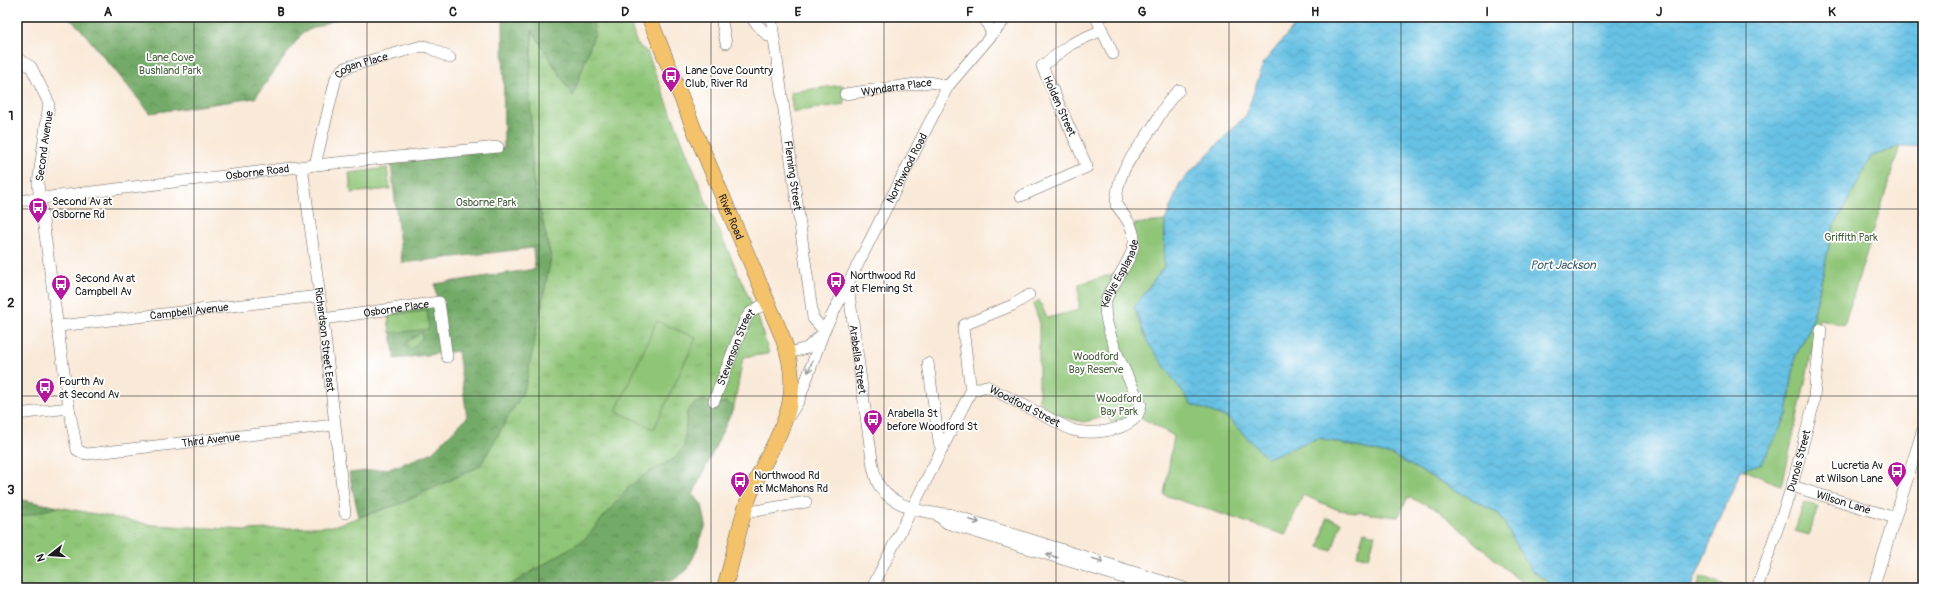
<svg xmlns="http://www.w3.org/2000/svg" width="1940" height="605" font-family="Pangolin,sans-serif">
<defs>
<pattern id="grass-tufts" width="24" height="20" patternUnits="userSpaceOnUse"><rect width="24" height="20" fill="#8fc577"/><path d="M3 7l-1-3M5 7V3M7 7l1-3M15 17l-1-3M17 17v-4M19 17l1-3" fill="none" stroke="#7ba966"/></pattern>
<pattern id="forest-crowns" width="20" height="18" patternUnits="userSpaceOnUse"><rect width="20" height="18" fill="#73aa68"/><path d="M2 6a3 3 0 1 1 6 0M12 15a3 3 0 1 1 6 0" fill="none" stroke="#5e8a55"/></pattern>
<pattern id="water-waves" width="16" height="10" patternUnits="userSpaceOnUse"><rect width="16" height="10" fill="#66c1e4"/><path d="M0 5q4-4 8 0t8 0" fill="none" stroke="#58a5c3"/></pattern>
</defs>
<rect width="100%" height="100%" fill="#fff"/>
<filter id="ink" filterUnits="userSpaceOnUse"><feTurbulence type="fractalNoise" baseFrequency=".025" numOctaves="2"/><feDisplacementMap in="SourceGraphic" scale="8" xChannelSelector="R" yChannelSelector="G"/><feConvolveMatrix kernelMatrix="1 2 1 2 8 2 1 2 1" color-interpolation-filters="sRGB"/></filter>
<filter id="wash" filterUnits="userSpaceOnUse"><feTurbulence type="fractalNoise" baseFrequency=".012" numOctaves="4" result="noise"/><feDisplacementMap in="SourceGraphic" scale="16" xChannelSelector="R" yChannelSelector="G"/><feGaussianBlur stdDeviation="0.9" result="paint"/><feColorMatrix in="noise" values="0 0 0 0 0 0 0 0 0 0 0 0 0 0 0 0 0 1.4 0 .05"/><feComposite in="paint" operator="in"/></filter>
<g filter="url(#wash)">
<rect width="100%" height="100%" fill="#f9e9d8"/>
<polygon fill="url(#grass-tufts)" stroke="#56704a" points="533,17 628,17 637,44 647,52 708,206 759,320 769,354 743,357 734,407 693,494 643,588 17,588 17,499 153,525 247,530 333,526 402,503 480,466 551,258 532,176 530,83"/>
<g fill="url(#forest-crowns)" stroke="#486342">
<polygon points="67,17 341,17 302,33 255,98 150,113 79,27"/>
<polygon points="503,17 592,17 595,32 573,96 532,30 530,83 532,176 551,258 525,388 480,466 402,503 359,517 349,473 392,468 431,453 467,417 458,351 395,359 388,313 437,300 435,284 535,269 533,248 402,263 391,164 504,148"/>
<polygon points="703,400 715,405 726,402 734,407 693,494 702,505 706,525 694,556 686,571 672,581 656,581 643,588 505,588 585,539 629,487 646,474 675,458 684,447 687,411 694,404"/>
<polygon points="17,499 58,507 17,518"/>
</g>
<g fill="#8fc577" stroke="#56704a">
<polygon points="842,85 845,104 793,112 790,92"/>
<polygon points="1900,146 1844,325 1819,319 1782,486 1741,469 1762,463 1787,415 1795,357 1811,326 1833,229 1871,157"/>
<polygon points="387,168 390,189 351,193 349,173"/>
<polygon points="1165,221 1164,267 1134,307 1191,404 1228,418 1267,458 1318,438 1392,455 1499,514 1531,570 1557,588 1528,588 1437,509 1408,497 1398,517 1339,510 1303,495 1285,535 1164,495 1174,436 1140,417 1129,416 1126,419 1111,424 1108,416 1084,422 1058,416 1039,402 1039,320 1033,305 1039,300 1047,318 1079,310 1079,284 1124,271 1135,224"/>
<polygon points="427,311 429,329 390,333 388,315"/>
<polygon points="657,321 696,338 654,429 616,411"/>
<polygon points="422,332 422,338 411,349 406,343"/>
<polygon points="1804,502 1818,506 1809,535 1795,531"/>
<polygon points="1327,518 1341,522 1332,551 1319,547"/>
<polygon points="1364,532 1375,535 1369,558 1357,555"/>
<polygon points="1701,576 1732,588 1697,588"/>
</g>
<polygon fill="url(#water-waves)" stroke="#416e80" points="1302,17 1923,17 1923,147 1900,146 1871,157 1833,229 1811,326 1795,357 1787,415 1762,463 1741,470 1691,588 1557,588 1531,570 1499,514 1392,455 1318,438 1267,458 1228,418 1191,404 1148,343 1134,307 1164,267 1165,221 1180,183 1246,115 1264,62"/>
</g>
<g filter="url(#ink)">
<g fill="none" stroke-linecap="round" stroke-linejoin="round">
<g stroke="#69645e" stroke-width="12">
<g id="minor">
<polyline points="721,17 726,43"/>
<polyline points="753,17 754,21 768,36 773,36"/>
<path id="s1" d="M771,17L813,318L824,331"/>
<polyline points="984,17 992,34"/>
<polyline points="1096,17 1113,54"/>
<path id="s2" d="M17,58L31,67L49,103L38,184L69,408L77,450L86,454L96,453L334,425"/>
<path id="s3" d="M845,94L930,82L948,86"/>
<path id="s4" d="M315,165L336,78L341,71L347,67L422,46L428,47L450,58"/>
<path id="s5" d="M302,167L323,319L345,513"/>
<polyline points="1021,196 1087,167 1042,66 1071,44 1102,30"/>
<path id="s6" d="M17,201L315,165L498,147"/>
<path id="s7" d="M848,286L873,467C875,474 876,481 880,487C894,507 927,514 949,514L1184,588"/>
<path id="s8" d="M323,319L439,302L447,357"/>
<path id="s9" d="M59,326L319,296"/>
<polyline points="789,353 807,348 819,337"/>
<polyline points="928,363 939,442 942,450"/>
<polyline points="971,391 963,329 964,325 1013,305 1029,295"/>
<path id="s10" d="M714,401L745,320L750,313L767,302"/>
<polyline points="17,414 69,408"/>
<path id="s11" d="M789,416L799,400L824,331L948,86L1007,17"/>
<path id="s12" d="M1792,486L1895,518"/>
<polyline points="744,513 806,502"/>
<polyline points="936,514 947,523 1156,588"/>
<path id="s13" d="M872,588L971,391L986,386L1072,430C1090,435 1124,432 1137,416C1139,413 1140,408 1141,405C1129,379 1104,333 1105,305C1106,297 1111,289 1115,283C1135,248 1145,239 1116,205C1117,169 1134,155 1152,128C1161,114 1167,100 1179,90"/>
<path id="s14" d="M1757,588L1792,486L1813,406L1821,330"/>
<polyline points="1873,588 1923,429"/>
</g>
</g>
<g stroke="#69645e" stroke-width="16">
<g id="major">
<path id="s15" d="M649,17L696,134L782,336C810,408 771,438 748,500C738,528 734,559 724,588"/>
</g>
</g>
<use href="#minor" stroke="#fff" stroke-width="11"/>
<use href="#major" stroke="#f3c26a" stroke-width="15"/>
</g>
<defs><path id="oneway-shaft" d="M-6 0H5M1.5-3L5.5 0L1.5 3" fill="none" stroke-width="1.6" stroke-linecap="round" stroke-linejoin="round"/></defs>
<g stroke="#999">
<use href="#oneway-shaft" transform="translate(810 367) rotate(110)"/>
<use href="#oneway-shaft" transform="translate(974 521) rotate(17)"/>
<use href="#oneway-shaft" transform="translate(1052 556) rotate(-163)"/>
<use href="#oneway-shaft" transform="translate(1098 560) rotate(17)"/>
</g>
</g>
<path fill="none" stroke="#1c1c1c" stroke-width="1" stroke-opacity="0.55" d="M194,17V588M367,17V588M539,17V588M711,17V588M884,17V588M1056,17V588M1229,17V588M1401,17V588M1573,17V588M1746,17V588M17,209H1923M17,396H1923"/>
<defs>
<g id="bus-pin" transform="scale(1)"><path d="M0 17L-7.5 6A9.5 9.5 0 1 1 7.5 6Z" fill="#b5179e" stroke="#fff"/><path d="M-5-6H5V4H4V6H2V4H-2V6H-4V4H-5ZM-3.5-4V0h7V-4ZM-3.5 1.2v1.5H-2V1.2ZM2 1.2v1.5H3.5V1.2Z" fill="#fff"/></g>
</defs>
<g fill-rule="evenodd">
<use href="#bus-pin" x="671" y="76"/>
<use href="#bus-pin" x="38" y="207"/>
<use href="#bus-pin" x="836" y="281"/>
<use href="#bus-pin" x="61" y="284"/>
<use href="#bus-pin" x="45" y="387"/>
<use href="#bus-pin" x="873" y="419"/>
<use href="#bus-pin" x="1897" y="471"/>
<use href="#bus-pin" x="740" y="481"/>
</g>
<g text-anchor="middle" stroke-width="3.5" stroke-linejoin="round" paint-order="stroke">
<g font-size="11" fill="#4a6040" stroke="#fff">
<text x="170" y="61">Lane Cove<tspan x="170" dy="13">Bushland Park</tspan></text>
<text x="486" y="206">Osborne Park</text>
<text x="1851" y="241">Griffith Park</text>
<text x="1096" y="360">Woodford<tspan x="1096" dy="13">Bay Reserve</tspan></text>
<text x="1119" y="402">Woodford<tspan x="1119" dy="13">Bay Park</tspan></text>
</g>
<g font-size="11" fill="#1c1c1c" stroke="#fff">
<text dy="4" stroke="none"><textPath href="#s4" startOffset="119">Cogan Place</textPath></text>
<text dy="4" stroke="none"><textPath href="#s3" startOffset="52">Wyndarra Place</textPath></text>
<text transform="translate(1060 106) rotate(66)" y="4">Holden Street</text>
<text transform="translate(44 146) rotate(-82)" y="4">Second Avenue</text>
<text dy="4" stroke="none"><textPath href="#s11" startOffset="275">Northwood Road</textPath></text>
<text dy="4" stroke="none"><textPath href="#s6" startOffset="242">Osborne Road</textPath></text>
<text dy="4" stroke="none"><textPath href="#s1" startOffset="160">Fleming Street</textPath></text>
<text dy="4" stroke="none"><textPath href="#s15" startOffset="216">River Road</textPath></text>
<text dy="4" stroke="none"><textPath href="#s13" startOffset="556">Kellys Esplanade</textPath></text>
<text dy="4" stroke="none"><textPath href="#s8" startOffset="74">Osborne Place</textPath></text>
<text dy="4" stroke="none"><textPath href="#s9" startOffset="131">Campbell Avenue</textPath></text>
<text dy="4" stroke="none"><textPath href="#s5" startOffset="174">Richardson Street East</textPath></text>
<text dy="4" stroke="none"><textPath href="#s10" startOffset="58">Stevenson Street</textPath></text>
<text dy="4" stroke="none"><textPath href="#s7" startOffset="74">Arabella Street</textPath></text>
<text dy="4" stroke="none"><textPath href="#s13" startOffset="280">Woodford Street</textPath></text>
<text dy="4" stroke="none"><textPath href="#s2" startOffset="543">Third Avenue</textPath></text>
<text dy="4" stroke="none"><textPath href="#s14" startOffset="134">Dunois Street</textPath></text>
<text dy="4" stroke="none"><textPath href="#s12" startOffset="54">Wilson Lane</textPath></text>
</g>
<g font-size="11" fill="#1c1c1c" stroke="#fff" text-anchor="start">
<text x="685" y="74">Lane Cove Country<tspan x="685" dy="13">Club, River Rd</tspan></text>
<text x="52" y="205">Second Av at<tspan x="52" dy="13">Osborne Rd</tspan></text>
<text x="850" y="279">Northwood Rd<tspan x="850" dy="13">at Fleming St</tspan></text>
<text x="75" y="282">Second Av at<tspan x="75" dy="13">Campbell Av</tspan></text>
<text x="59" y="385">Fourth Av<tspan x="59" dy="13">at Second Av</tspan></text>
<text x="887" y="417">Arabella St<tspan x="887" dy="13">before Woodford St</tspan></text>
<text x="1883" y="469" text-anchor="end">Lucretia Av<tspan x="1883" dy="13">at Wilson Lane</tspan></text>
<text x="754" y="479">Northwood Rd<tspan x="754" dy="13">at McMahons Rd</tspan></text>
</g>
<g font-size="12" font-style="italic" fill="#3a5e6c" stroke="#fff">
<text x="1563" y="269">Port Jackson</text>
</g>
</g>
<rect width="1940" height="605" fill="none" stroke="#fff" stroke-width="44"/>
<g transform="translate(50 555) rotate(253)" stroke="#ffffff" stroke-width="3" paint-order="stroke">
<path d="M0-3L7 15L0 10L-7 15Z" fill="#1c1c1c"/>
<text y="-6" font-size="11" font-weight="bold" text-anchor="middle" fill="#1c1c1c">N</text>
</g>
<rect x="22" y="22" width="1896" height="561" fill="none" stroke="#1c1c1c" stroke-width="1.5"/>
<g font-size="13" text-anchor="middle" font-weight="bold" fill="#1c1c1c">
<text x="108" y="16">A</text>
<text x="281" y="16">B</text>
<text x="453" y="16">C</text>
<text x="625" y="16">D</text>
<text x="798" y="16">E</text>
<text x="970" y="16">F</text>
<text x="1142" y="16">G</text>
<text x="1315" y="16">H</text>
<text x="1487" y="16">I</text>
<text x="1659" y="16">J</text>
<text x="1832" y="16">K</text>
<text x="11" y="120">1</text>
<text x="11" y="307">2</text>
<text x="11" y="494">3</text>
</g>
</svg>
